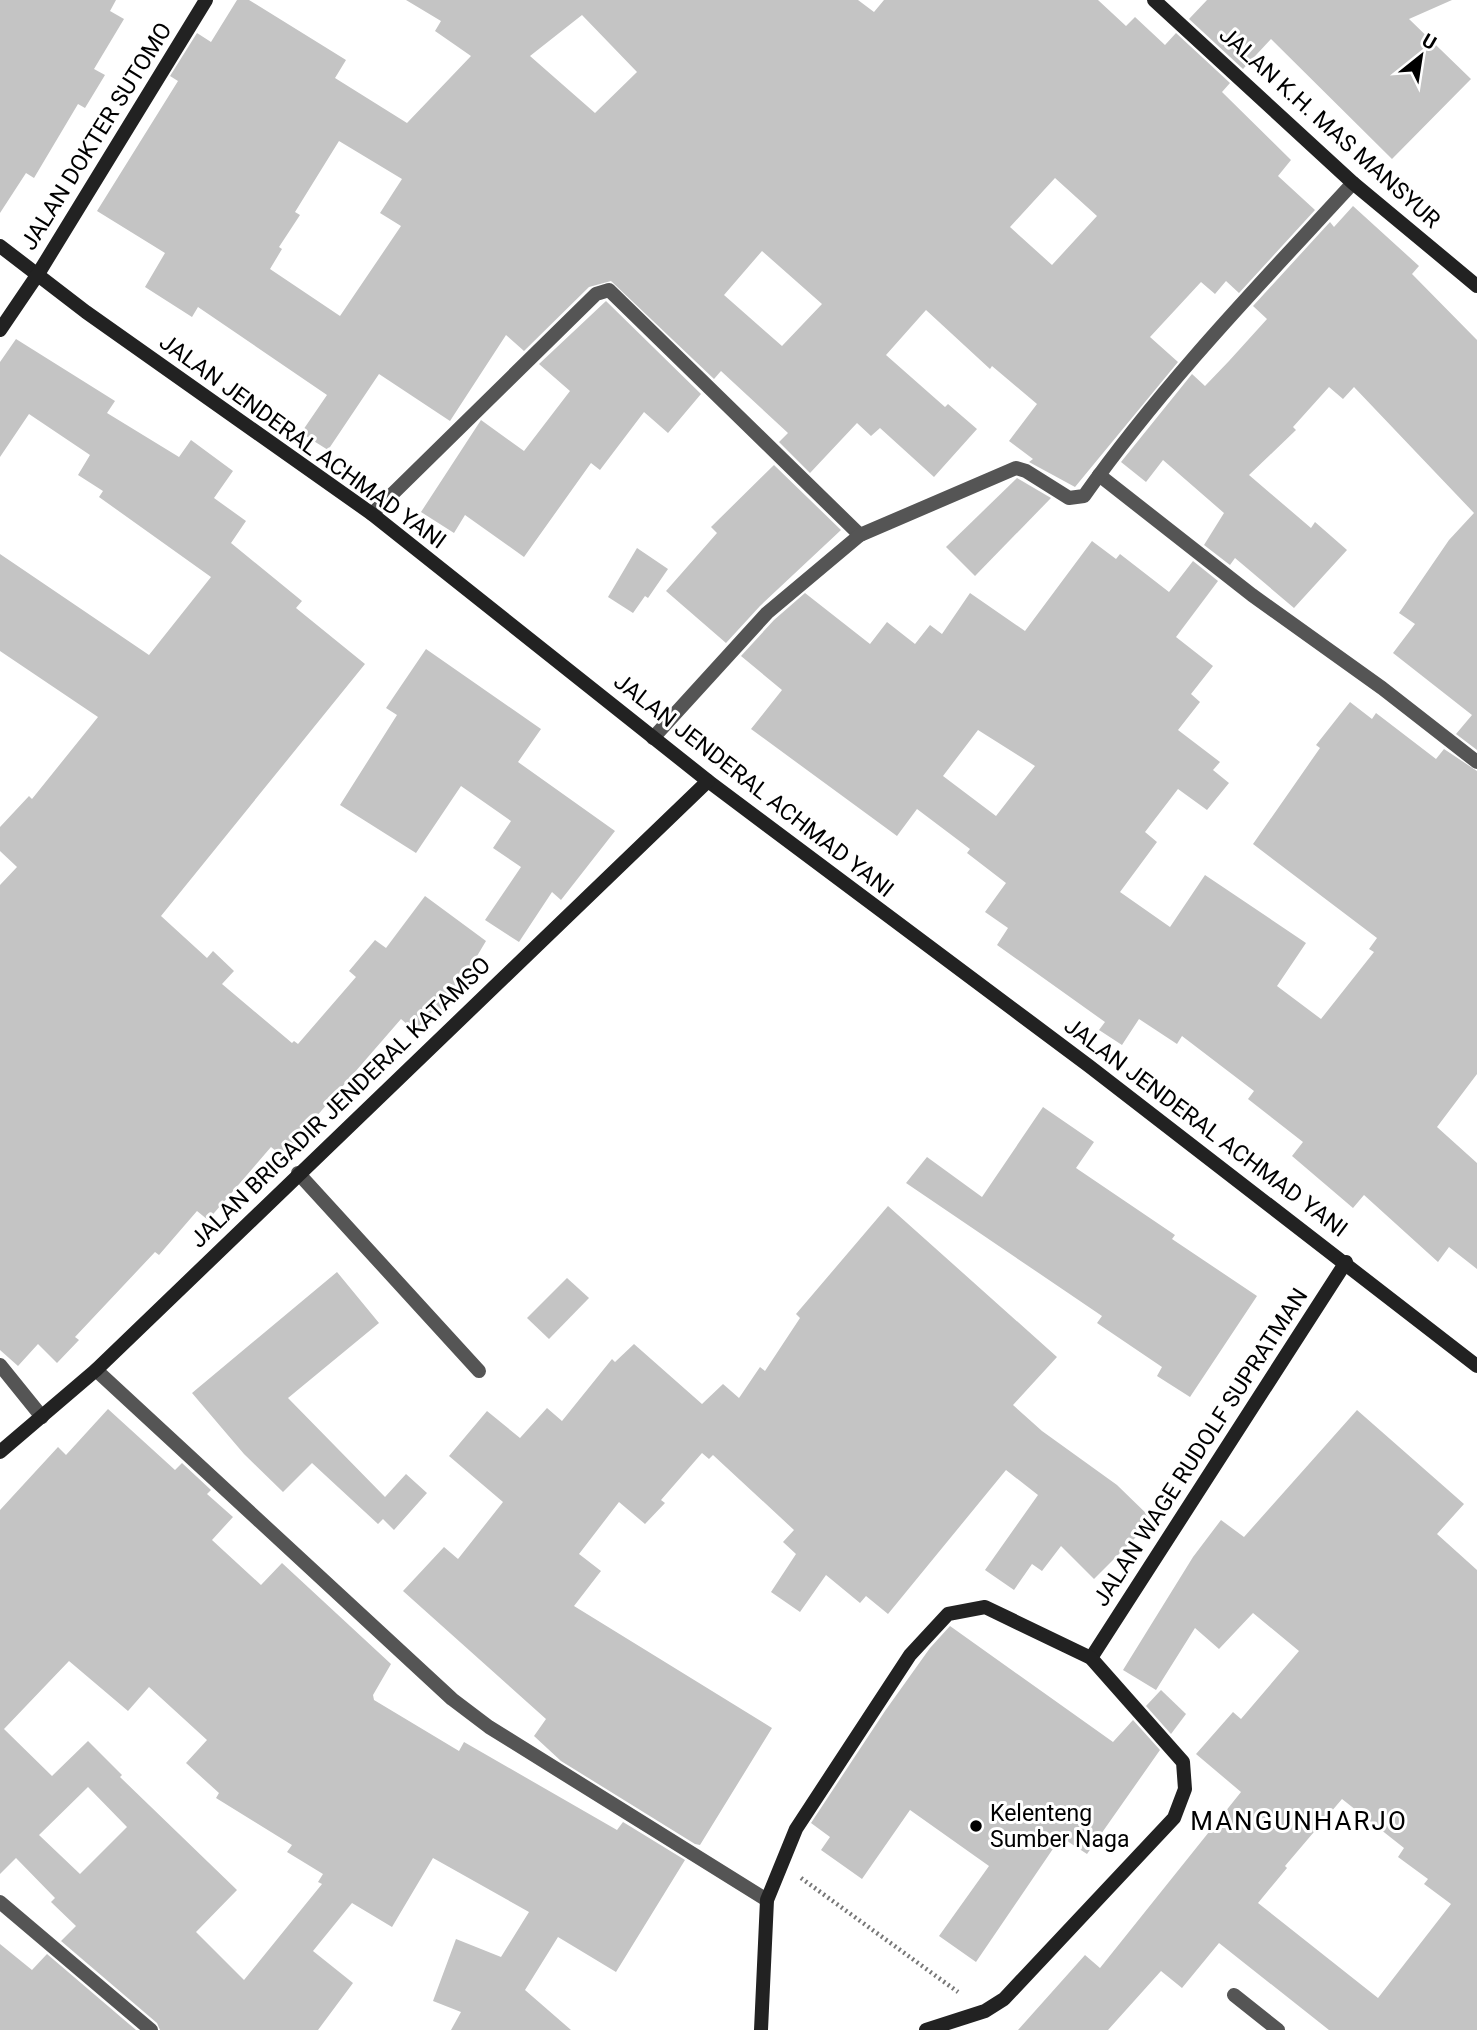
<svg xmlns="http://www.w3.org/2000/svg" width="1477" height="2030" font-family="Roboto,sans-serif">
<rect width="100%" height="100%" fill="#fff"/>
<g fill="#c4c4c4" fill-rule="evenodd">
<polygon points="0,0 116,0 110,11 124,19 94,69 105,75 85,108 78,104 34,178 26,173 0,213"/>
<path d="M237,0H249L346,60L335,78L407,123L471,56L435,31L441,21L406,0H858L874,12L884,0H1098L1126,26L1135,17L1165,45L1176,33L1230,83L1222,92L1291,160L1278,176L1315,210L1239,293L1226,281L1215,294L1201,282L1150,337L1178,362L1075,487L1029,462L1033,459L1009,441L1037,404L992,366L990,369L926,310L886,355L945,407L948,404L977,429L934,477L880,428L871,436L857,423L810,473L779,442L788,433L721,371L714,379L611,281L589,287L524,351L506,335L450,421L379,374L328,450L301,433L327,395L198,307L192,317L145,287L165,253L97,211L178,81L170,76L197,33L211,42ZM582,15L637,72L595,113L530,56ZM339,141L402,179L380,213L401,226L340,316L270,269L282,249L279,247L300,215L295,212ZM1055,178L1097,216L1052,265L1010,227ZM762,251L822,304L782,346L724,295Z"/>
<polygon points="1207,0 1452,0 1409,19 1471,79 1392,159 1271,39 1243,69 1189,19"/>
<polygon points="1353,206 1419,266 1412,274 1477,340 1477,750 1456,734 1472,715 1393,653 1415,624 1399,613 1449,540 1474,513 1354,387 1343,399 1329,387 1293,427 1296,430 1249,475 1311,528 1315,522 1347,550 1294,608 1235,558 1230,565 1204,545 1224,513 1163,460 1146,482 1121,462 1192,374 1205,386 1229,361 1267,319 1253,306 1330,222 1334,227"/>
<polygon points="606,301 701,394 668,433 644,412 600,470 591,463 524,557 465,515 454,533 421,512 481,420 524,451 570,391 539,364"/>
<polygon points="16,339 115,401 107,413 179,457 191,440 233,471 214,498 246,521 231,543 302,601 296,608 365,664 161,916 207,958 213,951 234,971 222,984 292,1043 294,1041 298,1044 356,977 349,971 375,940 386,948 425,896 486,941 444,1011 436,1007 415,1031 401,1019 282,1156 271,1147 208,1220 197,1211 159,1255 155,1252 75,1337 79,1340 57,1363 38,1344 18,1366 0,1350 0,885 17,867 0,851 0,827 29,796 32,799 98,717 0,651 0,554 149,655 211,577 99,497 103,491 78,475 90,455 29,414 0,457 0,362"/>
<polygon points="774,465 841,530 760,606 726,643 666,591 717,533 711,527"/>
<polygon points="1017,478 1051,498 975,576 946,547"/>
<path d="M1092,541L1116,559L1120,554L1169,592L1193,561L1218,581L1176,637L1213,666L1191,694L1200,702L1178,730L1220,762L1213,770L1229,783L1207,810L1178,789L1145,832L1157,842L1120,892L1170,927L1205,875L1306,943L1277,986L1321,1019L1374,952L1369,949L1377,938L1253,844L1320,748L1316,745L1350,702L1372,719L1376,713L1436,759L1444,749L1477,771V1074L1437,1127L1477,1163V1269L1449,1247L1438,1262L1364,1195L1353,1208L1292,1156L1303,1142L1248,1099L1254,1091L1182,1036L1177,1044L1139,1019L1122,1045L1099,1030L1105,1022L997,945L1008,928L985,912L1006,883L967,853L970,849L917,809L897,836L751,729L782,690L741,656L774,620L805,593L870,644L887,622L915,644L930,625L942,634L970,593L1025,631ZM978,730L1035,766L996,816L943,776Z"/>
<polygon points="637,548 668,569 648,598 645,596 633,613 608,597"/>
<polygon points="426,649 541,729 518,762 615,831 561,900 552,892 519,942 485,920 521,867 493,848 511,821 461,786 416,853 340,805 397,715 386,708"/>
<polygon points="1043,1107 1094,1142 1076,1168 1175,1235 1172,1239 1257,1296 1190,1397 1157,1376 1162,1367 1097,1323 1102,1316 906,1183 927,1157 982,1197"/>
<polygon points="888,1206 1057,1357 1013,1405 1042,1431 1117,1485 1153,1520 1094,1579 1061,1546 1042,1571 1032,1564 1014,1590 985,1570 1038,1495 1006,1470 888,1614 866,1596 860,1603 826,1575 800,1612 771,1592 796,1554 783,1542 794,1530 713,1455 709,1459 702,1453 661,1500 665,1503 645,1524 619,1502 579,1554 601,1571 574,1606 772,1728 700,1845 695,1844 561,1761 534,1736 546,1719 403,1591 444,1547 458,1559 503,1502 449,1456 487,1411 520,1438 547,1408 562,1421 612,1359 615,1362 634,1344 702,1404 723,1384 739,1398 760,1367 765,1371 800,1318 796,1314"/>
<polygon points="337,1272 379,1323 288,1398 385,1497 406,1474 427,1493 394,1530 383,1519 378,1524 312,1463 283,1492 244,1454 192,1393"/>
<polygon points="567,1278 589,1298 549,1339 527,1318"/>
<path d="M108,1409L175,1470L182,1463L211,1490L207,1494L233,1517L212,1540L261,1585L282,1563L391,1664L373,1695L374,1700L459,1751L464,1742L617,1830L623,1822L685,1860L616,1972L558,1937L525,1990L571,2030H451L461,2012L433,2001L456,1939L501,1957L529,1912L433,1858L392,1927L352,1903L313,1951L353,1983L318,2030H160L157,2023L61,1941L76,1926L51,1902L55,1898L16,1858L0,1874V1510L58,1447L66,1455ZM69,1661L128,1711L149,1687L207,1740L186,1763L219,1793L216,1798L292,1845L287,1852L323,1874L318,1882L322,1884L244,1980L196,1932L237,1890L120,1777L122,1775L88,1741L52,1776L4,1729ZM88,1787L127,1827L80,1874L39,1835Z"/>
<path d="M1357,1410L1464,1504L1437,1534L1477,1570V2030H1329L1219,1943L1182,1988L1161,1971L1108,2030H1018L1085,1955L1100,1968L1241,1792L1196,1754L1233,1712L1241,1719L1299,1651L1253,1613L1219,1649L1195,1628L1156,1690L1123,1670L1193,1557L1221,1520L1244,1537ZM1342,1799L1404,1848L1398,1857L1428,1879L1424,1884L1451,1904L1378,1998L1258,1903L1287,1868L1285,1866Z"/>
<polygon points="950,1626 1113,1742 1133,1720 1160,1750 1087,1854 1061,1837 976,1962 939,1936 989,1866 910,1810 862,1879 821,1850 830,1837 811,1823 885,1711 930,1648"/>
<polygon points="1161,1690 1186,1714 1171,1734 1146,1706"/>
<polygon points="0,1944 32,1970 47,1954 136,2030 0,2030"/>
</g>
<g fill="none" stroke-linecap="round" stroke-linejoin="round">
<polyline stroke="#777" stroke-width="4.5" stroke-dasharray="2 3.5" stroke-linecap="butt" points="801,1878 958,1992"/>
<polyline stroke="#555" stroke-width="14" points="298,1173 479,1371"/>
<g stroke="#555" stroke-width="14">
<polyline points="1099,475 1252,595 1382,688 1477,762"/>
<polyline points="372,514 596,294 609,290 860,535"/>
<path d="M653,738L767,613L860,535L1016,468L1026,471L1069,498L1084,496C1164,383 1260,284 1353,183"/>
<polyline points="0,1365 42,1417"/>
<polyline points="96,1370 452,1699 489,1727 767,1900"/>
<polyline points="0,1902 151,2030"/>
<polyline points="1234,1995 1278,2030"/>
</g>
<g stroke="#222" stroke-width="14">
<polyline points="1154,0 1353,183 1477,286"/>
<polyline points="0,246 86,312 372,514 708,781 1089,1066 1477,1366"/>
<polyline points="0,330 38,274 206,0"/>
<polyline points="0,1452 96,1370 708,781"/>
<polyline points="1091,1658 1346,1262"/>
<polyline points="761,2030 767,1900 796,1829 910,1655 948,1614 985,1607 1091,1658 1183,1762 1185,1789 1174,1818 1004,1999 985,2011 926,2030"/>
</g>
</g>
<circle fill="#000" stroke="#fff" stroke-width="2.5" cx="976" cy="1826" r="7"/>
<g text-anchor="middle" stroke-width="6" stroke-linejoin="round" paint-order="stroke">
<g font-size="23" fill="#000" stroke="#fff">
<text transform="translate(1330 127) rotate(42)" y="8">JALAN K.H. MAS MANSYUR</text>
<text transform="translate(96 136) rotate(-58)" y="8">JALAN DOKTER SUTOMO</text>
<text transform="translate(303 441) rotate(36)" y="8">JALAN JENDERAL ACHMAD YANI</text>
<text transform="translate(754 785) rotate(38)" y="8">JALAN JENDERAL ACHMAD YANI</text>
<text transform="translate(340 1102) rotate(-44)" y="8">JALAN BRIGADIR JENDERAL KATAMSO</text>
<text transform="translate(1206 1127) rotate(37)" y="8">JALAN JENDERAL ACHMAD YANI</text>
<text transform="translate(1200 1447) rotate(-57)" y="8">JALAN WAGE RUDOLF SUPRATMAN</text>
</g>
<g font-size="23" fill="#000" stroke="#fff" text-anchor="start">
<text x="990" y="1821">Kelenteng<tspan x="990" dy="26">Sumber Naga</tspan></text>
</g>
<g font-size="26" letter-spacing="2" fill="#000" stroke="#fff">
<text x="1299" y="1830">MANGUNHARJO</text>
</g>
</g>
<g transform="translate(1421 56) rotate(30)" stroke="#ffffff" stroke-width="5" paint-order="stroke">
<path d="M0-5L12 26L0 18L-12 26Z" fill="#000000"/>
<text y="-10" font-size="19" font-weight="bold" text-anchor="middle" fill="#000000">U</text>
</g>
</svg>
